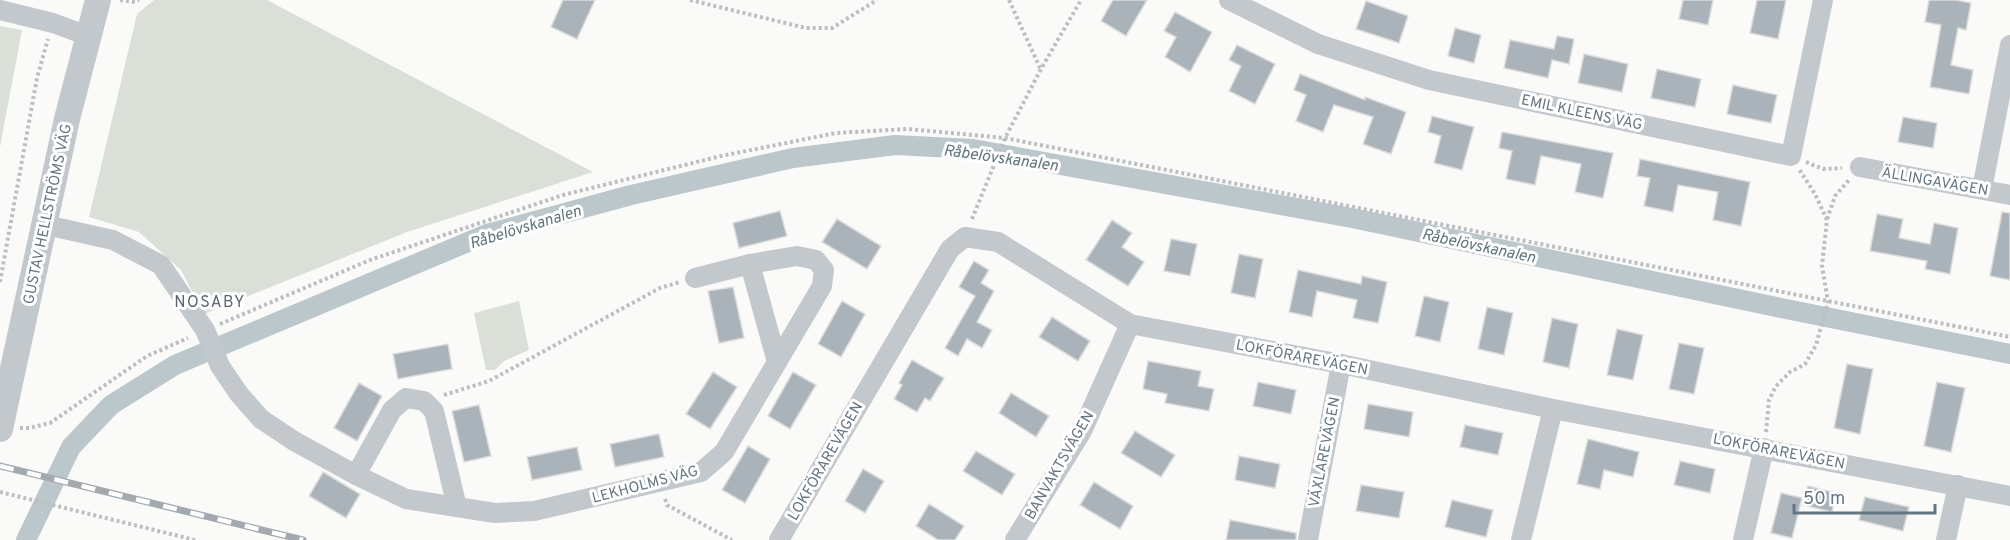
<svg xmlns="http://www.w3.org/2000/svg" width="2010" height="540" font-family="Overpass,sans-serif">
<rect width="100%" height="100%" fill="#fafaf8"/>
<g fill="#dadfd7">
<polygon points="154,0 267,0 593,172 407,232 204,314 181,270 139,232 89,217 137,14"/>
<polygon points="0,26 22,30 0,147"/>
<polygon points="519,301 529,350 504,361 495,370 486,370 474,313"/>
</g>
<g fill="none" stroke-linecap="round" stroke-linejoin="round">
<polyline stroke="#bbc7cb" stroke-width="20" points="26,540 71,447 111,405 175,365 487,234 631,195 793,158 895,145 973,149 1352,218 1781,308 2010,354"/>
</g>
<g fill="#aab3b9" stroke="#dcdcda" stroke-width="1.5">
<polygon points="563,0 595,0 577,39 551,27"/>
<polygon points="1113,0 1147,0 1126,36 1101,21"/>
<polygon points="1683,0 1713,0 1708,25 1679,19"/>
<polygon points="1757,0 1786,0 1778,39 1750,33"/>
<polygon points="1929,0 1956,0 1971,3 1966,30 1958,28 1951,65 1973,70 1969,94 1930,87 1941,25 1925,22"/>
<polygon points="1366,1 1408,16 1399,43 1356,29"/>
<polygon points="1175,12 1212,32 1190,72 1165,57 1176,37 1164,31"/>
<polygon points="1455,28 1481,35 1474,63 1448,56"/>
<polygon points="1557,36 1574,39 1569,64 1552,60 1548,78 1504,68 1510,40 1554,49"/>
<polygon points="1237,45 1275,64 1255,104 1229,91 1241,66 1229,60"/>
<polygon points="1584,54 1628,64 1622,92 1578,83"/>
<polygon points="1657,69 1701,79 1695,107 1651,98"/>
<polygon points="1300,74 1365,100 1365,97 1406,112 1391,154 1363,144 1373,117 1334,105 1323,132 1296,121 1306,95 1294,90"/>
<polygon points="1733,85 1777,95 1771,123 1727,114"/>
<polygon points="1432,116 1474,127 1462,170 1434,163 1441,136 1428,132"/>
<polygon points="1903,117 1937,123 1933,148 1898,142"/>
<polygon points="1502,132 1613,153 1603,198 1575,192 1581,164 1541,156 1535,185 1506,179 1512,151 1499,148"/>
<polygon points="1640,159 1750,182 1741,226 1713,220 1718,192 1678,185 1673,212 1644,206 1650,178 1637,176"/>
<polygon points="780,211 787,236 739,248 733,223"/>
<polygon points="2002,212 2010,213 2010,280 1990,276"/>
<polygon points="1877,214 1903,219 1899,238 1930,244 1934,223 1958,228 1950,274 1925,269 1927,261 1870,251"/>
<polygon points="837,219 881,246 867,269 822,242"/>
<polygon points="1112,220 1132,233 1122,247 1144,262 1128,286 1086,260"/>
<polygon points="1171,239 1197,244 1190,276 1164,271"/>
<polygon points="1239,254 1263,259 1255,298 1231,293"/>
<polygon points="974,261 989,270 981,283 994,291 977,322 992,330 982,348 967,339 958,356 945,348 975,296 959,287"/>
<polygon points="1298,270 1361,284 1362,276 1387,282 1378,323 1353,318 1357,300 1317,291 1312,317 1289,312"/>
<polygon points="733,287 744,338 719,343 708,291"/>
<polygon points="1424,296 1449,302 1440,342 1415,336"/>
<polygon points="842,301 865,314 841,357 818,344"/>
<polygon points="1487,307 1513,313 1504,355 1478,349"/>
<polygon points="1052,317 1090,341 1078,361 1039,337"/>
<polygon points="1552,318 1578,324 1569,368 1543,362"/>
<polygon points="1617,329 1643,335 1633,380 1607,375"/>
<polygon points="1679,343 1704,348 1694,394 1669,389"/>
<polygon points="448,344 452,369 398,379 393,354"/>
<polygon points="912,360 944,378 930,401 925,398 917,412 894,399 902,385 899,383"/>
<polygon points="1148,361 1201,371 1198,386 1214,389 1209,411 1165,403 1167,394 1143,389"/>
<polygon points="1847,364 1873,369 1860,434 1834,428"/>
<polygon points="713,372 737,387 710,429 686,414"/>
<polygon points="793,372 816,385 790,429 768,416"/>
<polygon points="1258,382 1296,390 1291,414 1253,406"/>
<polygon points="1937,382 1965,388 1951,452 1924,446"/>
<polygon points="359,383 382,396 357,441 334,428"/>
<polygon points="1011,393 1049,416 1036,437 999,413"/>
<polygon points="1368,404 1413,412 1409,437 1364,429"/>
<polygon points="479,405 491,456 464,462 452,411"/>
<polygon points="1465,425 1503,433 1498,455 1460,447"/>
<polygon points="1135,431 1175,455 1161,477 1121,453"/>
<polygon points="659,434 664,457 615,467 610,444"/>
<polygon points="1588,439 1639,452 1633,477 1604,470 1600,489 1577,484"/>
<polygon points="748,446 770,459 745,503 722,490"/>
<polygon points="577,447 582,470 532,480 527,457"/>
<polygon points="976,451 1015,474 1002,495 963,471"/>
<polygon points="1239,456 1280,464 1275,488 1235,480"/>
<polygon points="1680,461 1715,469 1710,493 1674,485"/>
<polygon points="863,469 884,481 865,513 845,501"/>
<polygon points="323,472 360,494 346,518 309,496"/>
<polygon points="1094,482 1133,506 1120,529 1080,505"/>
<polygon points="1361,485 1404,492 1399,518 1356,511"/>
<polygon points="1808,486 1836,493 1832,512 1803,505"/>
<polygon points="1781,493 1802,498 1792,538 1771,533"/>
<polygon points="1865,497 1909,507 1903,531 1859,520"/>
<polygon points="1452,500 1493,510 1486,537 1445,527"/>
<polygon points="929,504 964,526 955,540 938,540 916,526"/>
<polygon points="1230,520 1296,533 1296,540 1226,540"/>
</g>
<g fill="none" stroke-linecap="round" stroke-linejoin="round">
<g stroke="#bbbfc2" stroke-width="4" stroke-dasharray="3 3" stroke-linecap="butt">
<polyline points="120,0 135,2 139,0"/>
<polyline points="690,0 806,28 832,28 877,0"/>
<polyline points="1009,0 1040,68"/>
<polyline points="1806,162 1823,169 1842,168"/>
<polyline points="972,219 1005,138 1041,69 1081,0"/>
<polyline points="1827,219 1835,196 1850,179"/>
<polyline points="0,282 37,78 48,39"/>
<polyline points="220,324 370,260 563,195 721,156 836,133 908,129 1005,138 2010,337"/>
<polyline points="444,395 489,381 660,288 680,282"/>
<polyline points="20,428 29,428 50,423 147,356 188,338"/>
<polyline points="1766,432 1769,400 1776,386 1790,372 1805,364 1816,345 1828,302 1822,266 1827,220 1815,194 1799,169"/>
<polyline points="0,492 195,540"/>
<polyline points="665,499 667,505 732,540"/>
</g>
<g stroke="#c3c8cc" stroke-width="20">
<polyline points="1229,0 1318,44 1429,80 1791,156 1823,0"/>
<polyline points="0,10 53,23 88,36"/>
<polyline points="1860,167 2010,195"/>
<polyline points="1982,189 2010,45"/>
<polyline points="46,225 113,240 161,265 205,330 220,366 239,394 261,419 294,441 356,475 406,499 495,513 534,511 701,472 724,452 822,286 824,270 816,260 797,256 750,264 695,278"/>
<polyline points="750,264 777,362"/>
<polyline points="356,475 392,410 406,398 424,401 434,411 457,507"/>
<polyline points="779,540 950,249 965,237 998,242 1130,324 1341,364 1553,409 2010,496"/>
<polyline points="1015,540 1082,431 1130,324"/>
<polyline points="1308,540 1341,364"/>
<polyline points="1521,540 1553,409"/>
<polyline points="1743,540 1764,448"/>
<polyline points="1946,540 1958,485"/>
</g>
<polyline stroke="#c3c8cc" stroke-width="26" points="0,429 67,119 98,0"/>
<g stroke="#a2aab0" stroke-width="7">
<polyline id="rail" points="0,466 303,540"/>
</g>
<use href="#rail" stroke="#fff" stroke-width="4.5" stroke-dasharray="14" stroke-linecap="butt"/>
</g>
<g text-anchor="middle" stroke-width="6" stroke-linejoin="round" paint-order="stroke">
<g font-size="15" fill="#657683" stroke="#fff">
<text transform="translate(1582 112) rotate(12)" y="5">EMIL KLEENS VÄG</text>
<text transform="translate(1935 181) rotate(10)" y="5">ÄLLINGAVÄGEN</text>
<text transform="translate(47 214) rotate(-78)" y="5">GUSTAV HELLSTRÖMS VÄG</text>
<text transform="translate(1302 357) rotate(11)" y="5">LOKFÖRAREVÄGEN</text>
<text transform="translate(1779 451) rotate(11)" y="5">LOKFÖRAREVÄGEN</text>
<text transform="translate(1324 452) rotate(-79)" y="5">VÄXLAREVÄGEN</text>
<text transform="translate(825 461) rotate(-60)" y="5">LOKFÖRAREVÄGEN</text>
<text transform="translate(1059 465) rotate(-60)" y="5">BANVAKTSVÄGEN</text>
<text transform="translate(645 484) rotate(-15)" y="5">LEKHOLMS VÄG</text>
</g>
<g font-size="16" font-style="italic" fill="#60757c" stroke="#fff">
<text transform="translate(1001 157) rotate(8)" y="6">Råbelövskanalen</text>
<text transform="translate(525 226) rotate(-17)" y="6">Råbelövskanalen</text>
<text transform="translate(1479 245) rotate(12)" y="6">Råbelövskanalen</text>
</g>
<g font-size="16" letter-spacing="1.5" fill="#57646e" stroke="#fff">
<text x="210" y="307">NOSABY</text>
</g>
</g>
<path d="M1794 504v9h141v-9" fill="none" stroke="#657683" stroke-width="3"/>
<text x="1803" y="504" font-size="18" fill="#657683" stroke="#ffffff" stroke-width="4.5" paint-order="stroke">50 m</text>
</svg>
